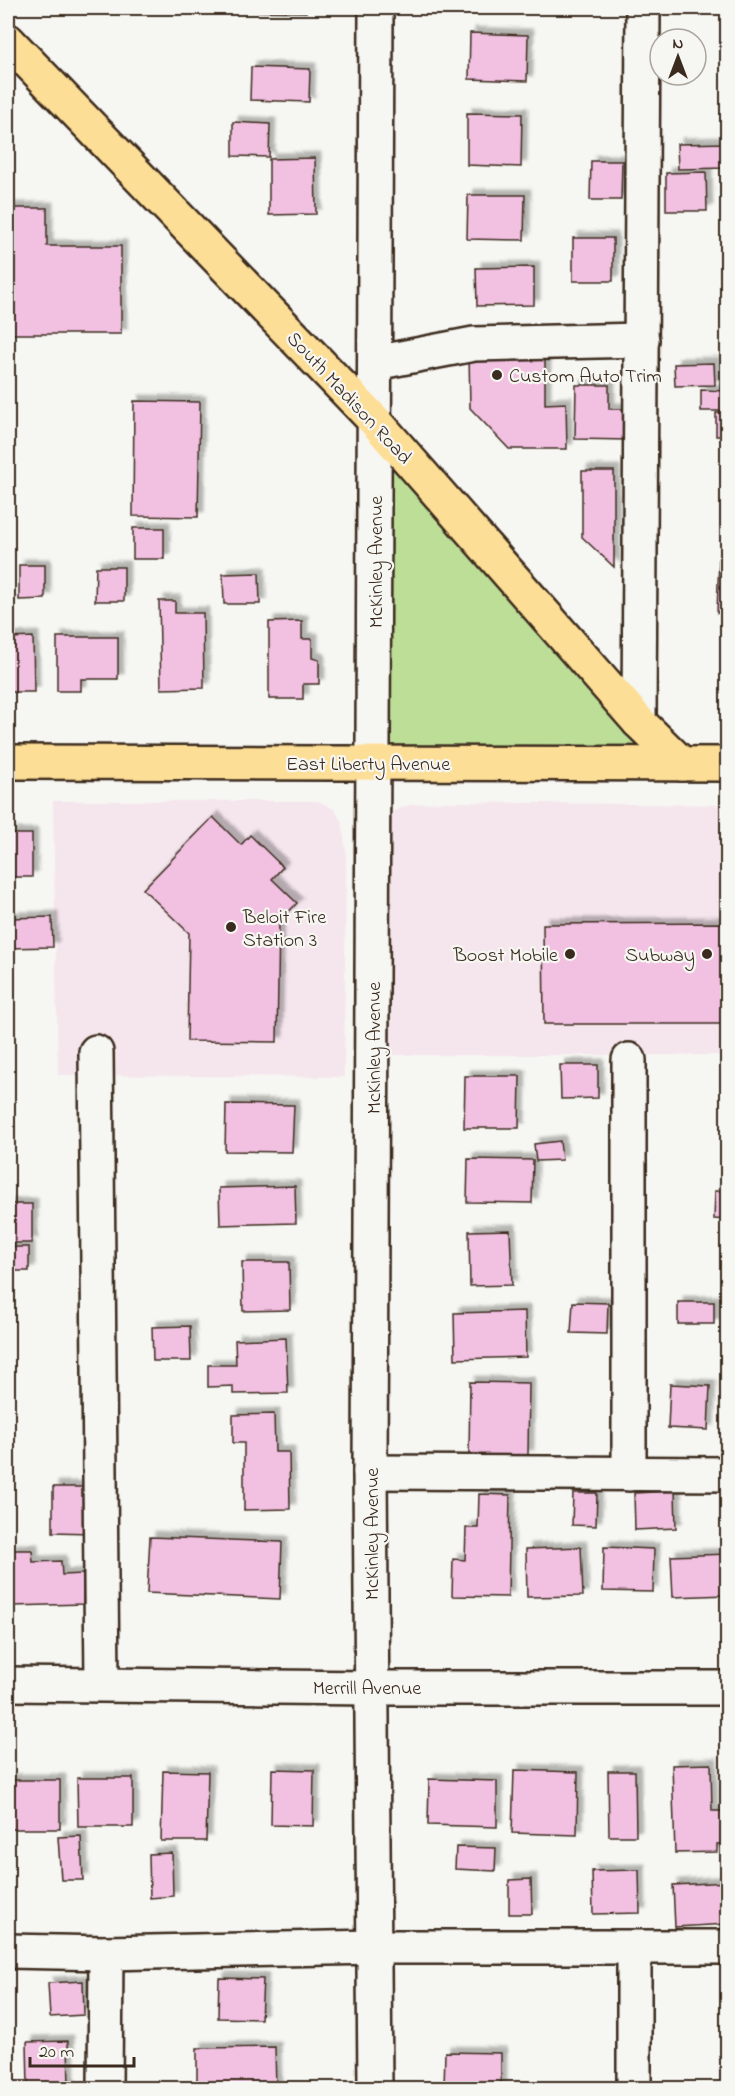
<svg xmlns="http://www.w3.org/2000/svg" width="735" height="2096" font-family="'Indie Flower',sans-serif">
<defs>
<filter id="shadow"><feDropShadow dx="5.5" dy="-5.5" stdDeviation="1.5" flood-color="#0004"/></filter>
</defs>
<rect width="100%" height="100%" fill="#f6f6f2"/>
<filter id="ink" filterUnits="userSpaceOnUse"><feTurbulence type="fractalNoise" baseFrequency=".0167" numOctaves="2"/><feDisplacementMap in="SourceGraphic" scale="12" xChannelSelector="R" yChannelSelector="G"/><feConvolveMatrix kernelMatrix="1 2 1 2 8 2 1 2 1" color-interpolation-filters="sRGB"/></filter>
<g filter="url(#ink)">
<g fill="#f5e6ed">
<polygon points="53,801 318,801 334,809 342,823 346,852 344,1077 58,1075"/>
<polygon points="439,802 727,805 727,1055 391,1055 389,823 394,811 409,805"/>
</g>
<polygon fill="#bcde97" stroke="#7c845a" stroke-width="1.5" points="375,421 682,764 373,763"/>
<g fill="#f2c1e2" stroke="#3b2a1e" stroke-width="1.5" filter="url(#shadow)">
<polygon points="242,8 306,8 306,12 242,11"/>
<polygon points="470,33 528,35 527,81 469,79"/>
<polygon points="251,67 310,69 309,102 250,100"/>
<polygon points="467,113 522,114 521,167 467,165"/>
<polygon points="233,122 270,124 269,157 233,156"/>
<polygon points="728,143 728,168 678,169 677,144"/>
<polygon points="315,158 316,214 269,215 269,159"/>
<polygon points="591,161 622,161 621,200 590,200"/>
<polygon points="706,172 707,211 666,211 666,173"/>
<polygon points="468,195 525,195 524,240 467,239"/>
<polygon points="8,208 47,208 47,246 121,246 121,334 8,334"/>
<rect x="573" y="238" width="40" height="43"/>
<polygon points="534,267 534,305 477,306 476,268"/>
<polygon points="545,352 545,404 566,403 567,449 509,449 470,408 469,353"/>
<polygon points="714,363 715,385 675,386 674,364"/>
<polygon points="576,385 609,385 609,409 629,409 628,440 575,439"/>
<polygon points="701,390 728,391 728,411 701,411"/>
<polygon points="134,401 200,402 198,517 133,516"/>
<rect x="716" y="413" width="12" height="23"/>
<polygon points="582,471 614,471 614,567 582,537"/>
<rect x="133" y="528" width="31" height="31"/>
<polygon points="719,557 728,557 728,613 717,613"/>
<polygon points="19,565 45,565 45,599 19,600"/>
<polygon points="96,567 124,567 124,601 95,601"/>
<polygon points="259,573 260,604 224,604 223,574"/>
<polygon points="159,601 175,601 175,613 203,613 204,688 161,689"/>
<polygon points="302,621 302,639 312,639 312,658 319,660 319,684 303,684 303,699 269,699 269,622"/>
<polygon points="33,637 34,692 8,692 8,638"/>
<polygon points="57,637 118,637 118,679 81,679 81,691 57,691"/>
<polygon points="213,817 241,845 250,835 283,867 272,879 297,903 279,922 277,1042 187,1041 189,933 143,889"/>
<rect x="8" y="834" width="24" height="43"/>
<polygon points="52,917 53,947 8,948 8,918"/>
<polygon points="728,923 728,1024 544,1024 543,924"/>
<polygon points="560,1065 598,1065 598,1098 561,1099"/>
<polygon points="465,1076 520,1076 519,1128 464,1128"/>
<polygon points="226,1104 294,1105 292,1152 225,1151"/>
<polygon points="560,1141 562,1160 536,1161 534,1144"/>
<polygon points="468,1159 533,1160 532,1203 467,1202"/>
<polygon points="295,1186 296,1223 220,1225 219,1188"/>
<polygon points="715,1191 728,1191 728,1220 714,1219"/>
<rect x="8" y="1204" width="24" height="39"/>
<polygon points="510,1230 512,1285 470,1286 469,1231"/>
<rect x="8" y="1247" width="21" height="24"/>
<polygon points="242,1262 289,1262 290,1310 243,1311"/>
<polygon points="573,1302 608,1303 607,1334 571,1333"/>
<rect x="678" y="1302" width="36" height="22"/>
<polygon points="525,1311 526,1357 455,1359 454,1313"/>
<polygon points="190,1326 191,1361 153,1361 152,1327"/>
<polygon points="286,1338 288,1393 233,1394 233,1386 208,1387 208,1365 236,1365 235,1340"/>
<polygon points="470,1382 529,1383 528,1455 469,1455"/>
<polygon points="670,1384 710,1386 708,1430 668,1428"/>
<polygon points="274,1414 275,1452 289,1452 290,1509 244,1510 244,1443 233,1443 233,1415"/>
<polygon points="53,1487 92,1487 91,1533 53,1532"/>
<polygon points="675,1491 676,1528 635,1530 634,1493"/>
<polygon points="573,1493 597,1493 596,1526 572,1525"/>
<polygon points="479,1494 510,1495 508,1597 452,1596 453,1559 465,1560 466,1528 478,1528"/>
<polygon points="150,1537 282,1542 280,1599 147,1593"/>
<polygon points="581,1547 583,1596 527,1597 526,1549"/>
<polygon points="604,1547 654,1549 653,1592 603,1591"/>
<polygon points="11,1550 32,1550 33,1562 61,1561 62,1575 83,1574 83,1604 12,1606"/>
<polygon points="728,1554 728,1595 673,1597 671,1556"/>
<polygon points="711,1764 712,1811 728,1811 728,1843 717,1844 717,1852 675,1853 672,1765"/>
<polygon points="272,1769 314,1770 313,1826 271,1825"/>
<polygon points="514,1770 578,1772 577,1835 512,1833"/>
<polygon points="163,1771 208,1772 206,1841 161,1841"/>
<polygon points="608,1771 635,1771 636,1836 609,1836"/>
<polygon points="77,1778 133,1778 133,1827 78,1827"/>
<polygon points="429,1779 497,1781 497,1827 428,1825"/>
<rect x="8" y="1780" width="52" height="49"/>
<polygon points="81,1836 83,1880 61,1880 58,1837"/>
<polygon points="456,1847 496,1848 495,1871 455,1869"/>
<polygon points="172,1853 173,1896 150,1898 149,1854"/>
<polygon points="639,1870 640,1913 593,1914 592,1871"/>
<polygon points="531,1879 532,1914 509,1914 509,1880"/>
<polygon points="728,1882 728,1924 675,1927 673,1885"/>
<polygon points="219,1978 263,1979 261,2019 218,2018"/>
<polygon points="83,1981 84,2015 50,2017 48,1983"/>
<polygon points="68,2041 69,2088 28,2088 27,2042"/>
<polygon points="275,2047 276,2088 197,2088 197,2048"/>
<polygon points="445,2052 501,2053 501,2088 444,2088"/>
</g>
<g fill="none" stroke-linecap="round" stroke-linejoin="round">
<g stroke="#3b2a1e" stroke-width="38">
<g id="minor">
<polyline points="375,363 474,344 642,340"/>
<polyline points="639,722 643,8"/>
<polyline points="96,1052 102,1684"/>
<polyline points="629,1060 629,1474"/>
<polyline points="370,1472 728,1474"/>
<polyline points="8,1684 372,1688 728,1688"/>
<polyline points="634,1948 634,2088"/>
<polyline points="8,1951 106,1953 374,1947 728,1947"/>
<polyline points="105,2088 106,1953"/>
<polyline points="375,2088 370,1472 376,8"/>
</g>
</g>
<g stroke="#3b2a1e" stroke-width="38">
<g id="major">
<polyline points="8,41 375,421 639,722 682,764"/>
<polyline points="8,762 728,764"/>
</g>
</g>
<use href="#minor" stroke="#f6f6f2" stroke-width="33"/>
<use href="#major" stroke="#fdde96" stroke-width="33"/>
</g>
</g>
<g fill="#3b2a1e" stroke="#f6f6f2" stroke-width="2">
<circle cx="497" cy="375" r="6"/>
<circle cx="231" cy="927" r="6"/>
<circle cx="570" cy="954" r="6"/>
<circle cx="707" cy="954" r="6"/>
</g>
<g text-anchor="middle" stroke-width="4.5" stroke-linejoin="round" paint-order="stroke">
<g font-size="20" fill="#3b2a1e" stroke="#f6f6f2" text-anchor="start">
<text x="509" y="382">Custom Auto Trim</text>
<text x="243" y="923">Beloit Fire<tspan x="243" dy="23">Station 3</tspan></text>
<text x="558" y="961" text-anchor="end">Boost Mobile</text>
<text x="695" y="961" text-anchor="end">Subway</text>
</g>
<g font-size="20" fill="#3b2a1e" stroke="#f6f6f2">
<text transform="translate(350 397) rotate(47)" y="7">South Madison Road</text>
<text transform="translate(375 562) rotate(-90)" y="7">McKinley Avenue</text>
<text x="368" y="770">East Liberty Avenue</text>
<text transform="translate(373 1048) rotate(-90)" y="7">McKinley Avenue</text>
<text transform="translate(371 1534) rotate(-90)" y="7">McKinley Avenue</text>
<text x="367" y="1694">Merrill Avenue</text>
</g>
</g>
<rect width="735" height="2096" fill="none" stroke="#f6f6f2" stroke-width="30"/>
<rect x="15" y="15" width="705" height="2066" fill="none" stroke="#3b2a1e" stroke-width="2" filter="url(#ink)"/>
<g transform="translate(678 57)"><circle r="28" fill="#f6f6f2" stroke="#aba49d" stroke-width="1.5"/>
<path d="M0-4.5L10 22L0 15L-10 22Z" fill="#3b2a1e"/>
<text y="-9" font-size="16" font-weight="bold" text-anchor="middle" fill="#3b2a1e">N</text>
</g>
<path d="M30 2057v9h104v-9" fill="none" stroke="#3b2a1e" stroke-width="3"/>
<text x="39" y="2057" font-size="18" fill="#3b2a1e" stroke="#f6f6f2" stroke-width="4.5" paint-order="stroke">20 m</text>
</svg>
